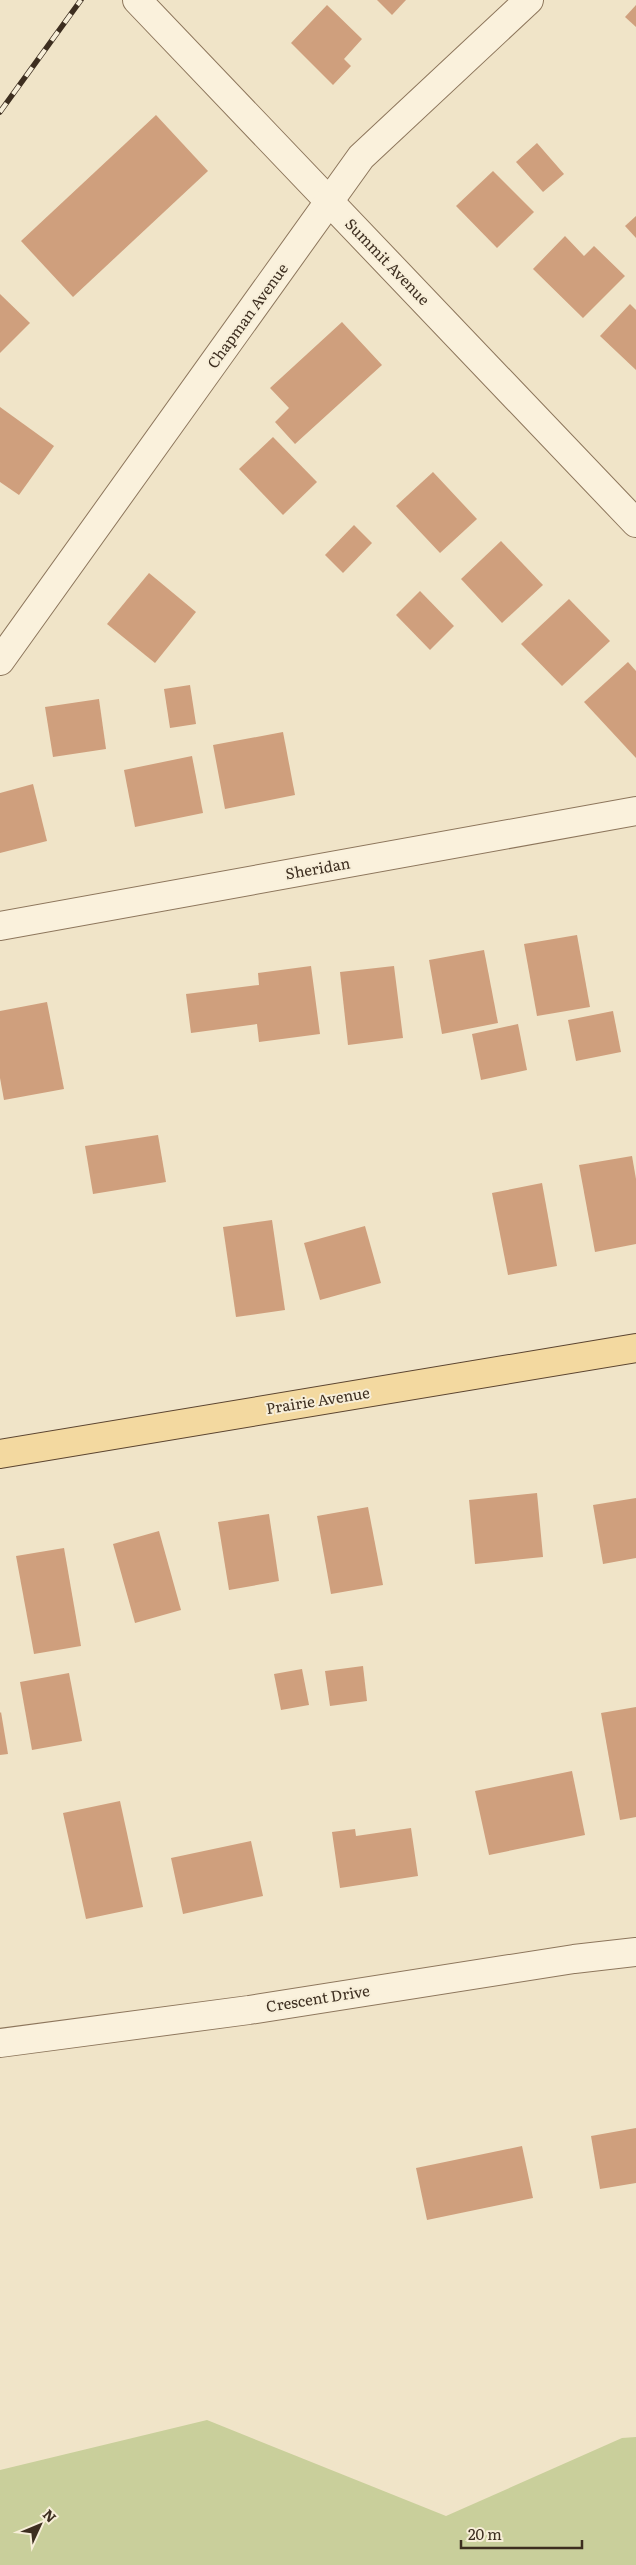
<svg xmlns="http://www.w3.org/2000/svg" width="636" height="2565" font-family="Literata,serif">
<rect width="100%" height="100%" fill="#f0e4c8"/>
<polygon fill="#c9cf9b" points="207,2420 446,2516 622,2438 636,2437 636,2565 0,2565 0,2470"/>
<g fill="#cf9f7d">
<polygon points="377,0 406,0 392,15"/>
<polygon points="327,5 362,39 344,59 351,66 333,85 291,43"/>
<polygon points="636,5 636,27 625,17"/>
<polygon points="156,115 208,171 73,297 21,241"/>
<polygon points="537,143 564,174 543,192 516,162"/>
<polygon points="493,171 534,212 497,248 456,206"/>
<polygon points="636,216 636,238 625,226"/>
<polygon points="565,236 584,256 594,246 625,276 583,318 533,269"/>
<polygon points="0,294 30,323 0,353"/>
<polygon points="630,304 636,310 636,370 600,336"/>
<polygon points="342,322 382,365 295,444 275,422 289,408 270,388"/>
<polygon points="0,407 54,446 19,495 0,482"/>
<polygon points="273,437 317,482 283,515 239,469"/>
<polygon points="433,472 477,519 440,553 396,506"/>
<polygon points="354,525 372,543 343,573 325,555"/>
<polygon points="501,541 543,585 502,623 461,579"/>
<polygon points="149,573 196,612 155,663 107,624"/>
<polygon points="420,591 454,626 430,650 396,615"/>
<polygon points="569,599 610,641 562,686 521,644"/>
<polygon points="628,662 636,671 636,758 584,702"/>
<polygon points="190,685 196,724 170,728 164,689"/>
<polygon points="99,699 106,749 53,757 45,707"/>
<polygon points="283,732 295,795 225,809 213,745"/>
<polygon points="192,756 203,813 135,827 124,770"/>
<polygon points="33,784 47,841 0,853 0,793"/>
<polygon points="577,935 590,1007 537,1016 524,944"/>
<polygon points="484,950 498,1023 442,1034 429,960"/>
<polygon points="311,966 320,1034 259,1042 257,1024 191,1033 186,994 259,985 258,973"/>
<polygon points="394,966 403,1038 348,1045 340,972"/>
<polygon points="47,1002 64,1089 4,1100 0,1078 0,1011"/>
<polygon points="613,1011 621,1052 576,1061 568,1020"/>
<polygon points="518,1024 527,1070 481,1080 472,1034"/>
<polygon points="158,1135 166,1182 93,1194 85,1146"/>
<polygon points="632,1156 636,1179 636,1244 595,1252 579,1165"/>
<polygon points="542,1183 557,1266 508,1275 492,1193"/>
<polygon points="272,1220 285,1310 236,1317 223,1227"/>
<polygon points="365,1226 381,1283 320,1300 304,1243"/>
<polygon points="537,1493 543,1557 475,1564 469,1500"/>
<polygon points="636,1498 636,1558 603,1564 593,1505"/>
<polygon points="368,1507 383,1585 331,1594 317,1516"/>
<polygon points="269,1514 279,1581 229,1590 218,1522"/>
<polygon points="159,1531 181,1610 135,1623 113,1544"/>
<polygon points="64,1548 81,1646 34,1654 16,1556"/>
<polygon points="363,1666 367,1701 330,1706 325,1671"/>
<polygon points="302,1669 309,1705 281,1710 274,1674"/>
<polygon points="69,1673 82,1741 32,1750 20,1682"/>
<polygon points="636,1707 636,1817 620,1820 601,1713"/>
<polygon points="1,1712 8,1754 0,1755 0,1713"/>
<polygon points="572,1771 585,1835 489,1855 475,1791"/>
<polygon points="120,1801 143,1907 86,1919 63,1813"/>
<polygon points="411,1828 418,1876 340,1888 332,1832 355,1829 356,1836"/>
<polygon points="251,1841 263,1896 183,1914 171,1858"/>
<polygon points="636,2128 636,2183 600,2189 591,2136"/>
<polygon points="522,2146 533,2198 427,2220 416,2168"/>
</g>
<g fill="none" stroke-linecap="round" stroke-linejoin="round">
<g stroke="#8d765c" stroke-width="30">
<g id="minor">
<polyline points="137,0 636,523"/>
<polyline points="0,661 361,157 529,0"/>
<polyline points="0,926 636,811"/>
<polyline points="0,2043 249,2010 574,1959 636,1952"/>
</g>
</g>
<g stroke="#5b4430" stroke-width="30">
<polyline id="major" points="0,1454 636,1348"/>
</g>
<use href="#minor" stroke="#faf1dc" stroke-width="28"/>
<use href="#major" stroke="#f3d9a0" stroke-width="28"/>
<g stroke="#3d2e20" stroke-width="5.5">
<polyline id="rail" points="0,112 81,0"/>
</g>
<use href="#rail" stroke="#f7eed8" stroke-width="4" stroke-dasharray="11" stroke-linecap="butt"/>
</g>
<g text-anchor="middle" stroke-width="4" stroke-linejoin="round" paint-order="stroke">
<g font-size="15" fill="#3d2e20" stroke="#f7eed8">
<text transform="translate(387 262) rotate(46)" y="5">Summit Avenue</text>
<text transform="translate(248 316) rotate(-54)" y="5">Chapman Avenue</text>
<text transform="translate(318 869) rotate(-10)" y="5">Sheridan</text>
<text transform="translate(318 1401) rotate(-9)" y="5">Prairie Avenue</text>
<text transform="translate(318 1999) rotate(-9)" y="5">Crescent Drive</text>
</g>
</g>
<g transform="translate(40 2525) rotate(46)" stroke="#f7eed8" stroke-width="4" paint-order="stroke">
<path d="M0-4L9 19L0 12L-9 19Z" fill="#3d2e20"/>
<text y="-8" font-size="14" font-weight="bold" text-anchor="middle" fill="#3d2e20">N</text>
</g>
<path d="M461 2540v8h121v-8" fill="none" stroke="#3d2e20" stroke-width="2.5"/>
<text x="468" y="2540" font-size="15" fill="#3d2e20" stroke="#f7eed8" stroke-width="4" paint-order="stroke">20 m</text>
</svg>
